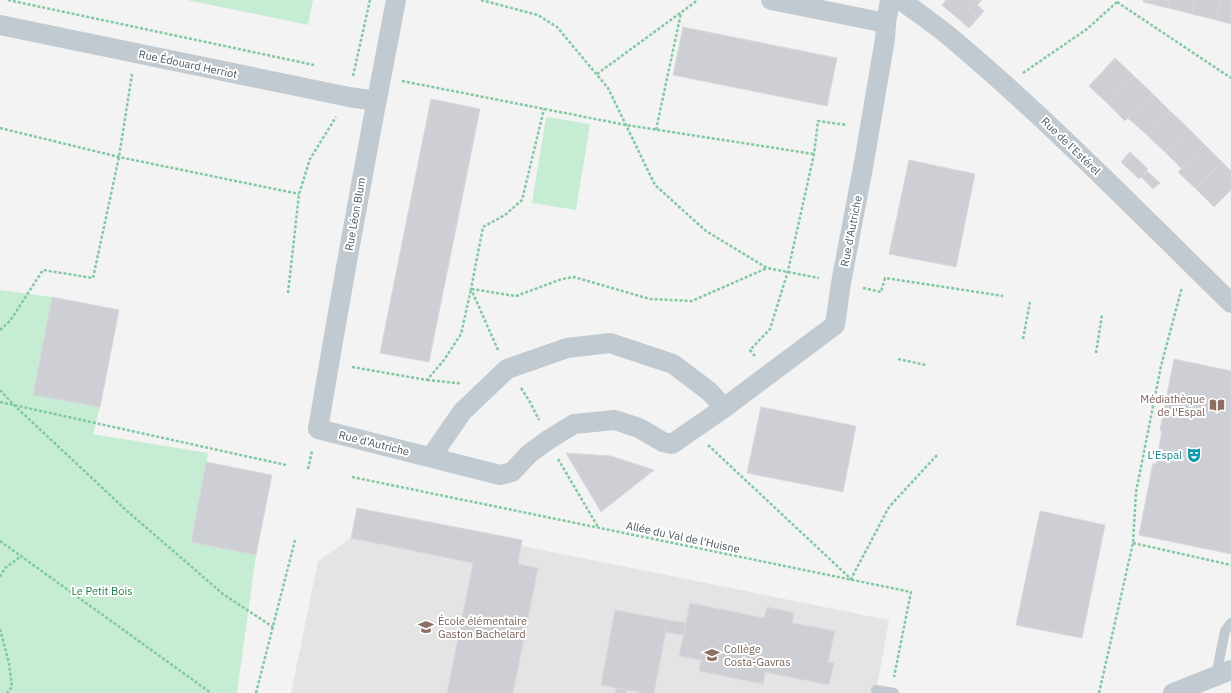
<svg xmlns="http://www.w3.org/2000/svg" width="1231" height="693" font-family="'IBM Plex Sans',sans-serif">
<rect width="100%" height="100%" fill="#f4f3f3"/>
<polygon fill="#e5e4e4" points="357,508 522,540 522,546 889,620 876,693 291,693 318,561 351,538"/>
<g fill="#c6edd3">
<polygon points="187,0 313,0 308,25"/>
<polygon points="546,117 590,124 576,210 532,203"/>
<polygon points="0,290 52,297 33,395 100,407 93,434 208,453 191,542 256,555 237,693 0,693"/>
</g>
<g fill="#cdcfd4" stroke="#d7d9dd">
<polygon points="946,0 982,0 977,5 976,4 969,11 978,18 969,28 942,5"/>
<polygon points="1143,0 1170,0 1168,8 1143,2"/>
<polygon points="1170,0 1195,0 1192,14 1168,8"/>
<polygon points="1195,0 1221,0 1216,20 1192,14"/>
<polygon points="1221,0 1231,0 1231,24 1216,20"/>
<polygon points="976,4 984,11 978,18 969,11"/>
<polygon points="683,27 837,58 827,106 673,75"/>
<polygon points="1115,58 1134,76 1108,104 1089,86"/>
<polygon points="1134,76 1152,93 1125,121 1108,104"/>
<polygon points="1152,93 1170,111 1147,135 1128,118"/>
<polygon points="431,99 480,109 429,362 380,353"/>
<polygon points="1170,111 1188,128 1165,152 1147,135"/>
<polygon points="1188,128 1205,145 1182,169 1165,152"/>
<polygon points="1205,145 1222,162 1196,189 1178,172"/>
<polygon points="1130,152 1148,169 1139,179 1121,162"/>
<polygon points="909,160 975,174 956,267 889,254"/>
<polygon points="1222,162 1231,171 1231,190 1214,207 1196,189"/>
<polygon points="1147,171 1160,183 1153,189 1141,177"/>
<polygon points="52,297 119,310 100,407 33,395"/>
<polygon points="1174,359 1231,371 1231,554 1139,535 1153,463 1156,464 1162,431 1160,430"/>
<polygon points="761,407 856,426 843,492 747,473"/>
<polygon points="566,453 611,456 654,470 601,512"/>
<polygon points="206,462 272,475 256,555 191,542"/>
<polygon points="357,508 522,540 518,564 538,568 513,693 447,693 473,563 351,538"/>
<polygon points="1040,511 1105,525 1082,638 1016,625"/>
<polygon points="690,603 764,618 767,607 794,613 792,623 835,631 828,662 834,663 829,685 765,672 763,684 699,671 701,660 679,656"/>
<polygon points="615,610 668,620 654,693 643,693 601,685"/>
<polygon points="668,620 686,623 683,635 665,632"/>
<polygon points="616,688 627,690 626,693 615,693"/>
</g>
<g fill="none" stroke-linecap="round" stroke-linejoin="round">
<g stroke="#80c9a1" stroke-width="2.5" stroke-dasharray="3 2" stroke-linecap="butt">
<polyline points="8,0 314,65"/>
<polyline points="481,0 538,15 557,27 608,88 655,185 706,231 767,268 819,278"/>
<polyline points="1117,2 1231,78"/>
<polyline points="1023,73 1087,29 1117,2 1117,0"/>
<polyline points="597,74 698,0"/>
<polyline points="353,76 370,0"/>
<polyline points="402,81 626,125 814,154"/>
<polyline points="0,128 119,157 299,194"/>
<polyline points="656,130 681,13"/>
<polyline points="863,288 881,292 885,278 1003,296"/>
<polyline points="288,293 299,194 310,159 336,117"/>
<polyline points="0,330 10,321 43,270 93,278 119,157 132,74"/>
<polyline points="1023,339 1030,302"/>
<polyline points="498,350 471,289 483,227 505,215 522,200 544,109"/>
<polyline points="1096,353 1102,315"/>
<polyline points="755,356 750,350 770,329 788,271 814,154 818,121 847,125"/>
<polyline points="898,359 926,365"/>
<polyline points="352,367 427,380 444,360 461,334 471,289 516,296 562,279 574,277 650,299 692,301 767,268"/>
<polyline points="427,380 458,383 460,384"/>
<polyline points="521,388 530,402 539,420"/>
<polyline points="0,390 14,405 127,511 223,594 273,627"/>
<polyline points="0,402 286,465"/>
<polyline points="708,445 851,579 889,507 938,454"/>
<polyline points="558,459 598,527"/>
<polyline points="308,469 312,451"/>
<polyline points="352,477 911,592 894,677"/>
<polyline points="0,541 211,693"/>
<polyline points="1133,543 1231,565"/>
<polyline points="0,577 5,568 21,556"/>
<polyline points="0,629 9,663 12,687 7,693"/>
<polyline points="256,693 295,540"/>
<polyline points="1099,693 1133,543 1136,492 1161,366 1182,287"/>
</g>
<g stroke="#c1cad0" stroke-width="10">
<polyline points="1216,676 1225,631 1231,623"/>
<polyline points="876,690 894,693"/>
</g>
<g stroke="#c1cad0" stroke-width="20">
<path d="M396,0C368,143 342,286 318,429L500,475L512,472L529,454L548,440L574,424L615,420L639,428L663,442L672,444L724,408L835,325L841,283L864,162L885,39L886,23L890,0"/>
<polyline points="771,0 886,23"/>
<path d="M901,0C919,14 939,27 956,42C1053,124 1141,215 1231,303"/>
<polyline points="0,25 349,97 376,101"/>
<polyline points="431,457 462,412 507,369 567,348 610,343 673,364 710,392 724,408"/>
<polyline points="1173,693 1231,670"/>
</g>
</g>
<defs>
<g id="library-bare" transform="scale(1.2)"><path d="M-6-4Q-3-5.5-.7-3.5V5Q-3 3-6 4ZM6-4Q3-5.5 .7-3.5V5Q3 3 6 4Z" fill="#8d6e63" stroke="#fff" stroke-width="2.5" paint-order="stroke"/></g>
<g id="theatre-bare" transform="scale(1.2)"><path d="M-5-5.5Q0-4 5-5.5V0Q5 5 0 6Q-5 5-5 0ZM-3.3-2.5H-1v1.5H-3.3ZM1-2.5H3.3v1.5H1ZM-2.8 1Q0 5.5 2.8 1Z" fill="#0f9aa8" stroke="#fff" stroke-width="2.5" paint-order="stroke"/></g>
<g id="school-bare" transform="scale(1.2)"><path d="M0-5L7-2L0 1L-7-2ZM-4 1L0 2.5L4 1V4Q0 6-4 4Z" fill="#8d6e63" stroke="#fff" stroke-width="2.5" paint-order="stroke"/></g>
</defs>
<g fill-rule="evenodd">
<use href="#library-bare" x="1217" y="405"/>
<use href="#theatre-bare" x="1194" y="455"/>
<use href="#school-bare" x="426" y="627"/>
<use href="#school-bare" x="712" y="655"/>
</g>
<g text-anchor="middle" stroke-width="4" stroke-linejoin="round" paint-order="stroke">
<g font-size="11" fill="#4b565f" stroke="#fff">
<text transform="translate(188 64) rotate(12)" y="4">Rue Édouard Herriot</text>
<text transform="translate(1071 146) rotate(44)" y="4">Rue de l'Estérel</text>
<text transform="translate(355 214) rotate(-80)" y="4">Rue Léon Blum</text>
<text transform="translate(851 231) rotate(-79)" y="4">Rue d'Autriche</text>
<text transform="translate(374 443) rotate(14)" y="4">Rue d'Autriche</text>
<text transform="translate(683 537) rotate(12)" y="4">Allée du Val de l'Huisne</text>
</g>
<g font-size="11" fill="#785e54" stroke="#fff" text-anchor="start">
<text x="1205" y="403" text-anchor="end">Médiathèque<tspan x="1205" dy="13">de l'Espal</tspan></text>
<text x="438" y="625">École élémentaire<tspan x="438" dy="13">Gaston Bachelard</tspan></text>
<text x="724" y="653">Collège<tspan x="724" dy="13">Costa-Gavras</tspan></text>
</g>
<g font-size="11" fill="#0d838f" stroke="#fff" text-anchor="end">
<text x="1182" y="459">L'Espal</text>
</g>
<g font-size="11" fill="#1f7c49" stroke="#fff">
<text x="102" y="595">Le Petit Bois</text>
</g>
</g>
</svg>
